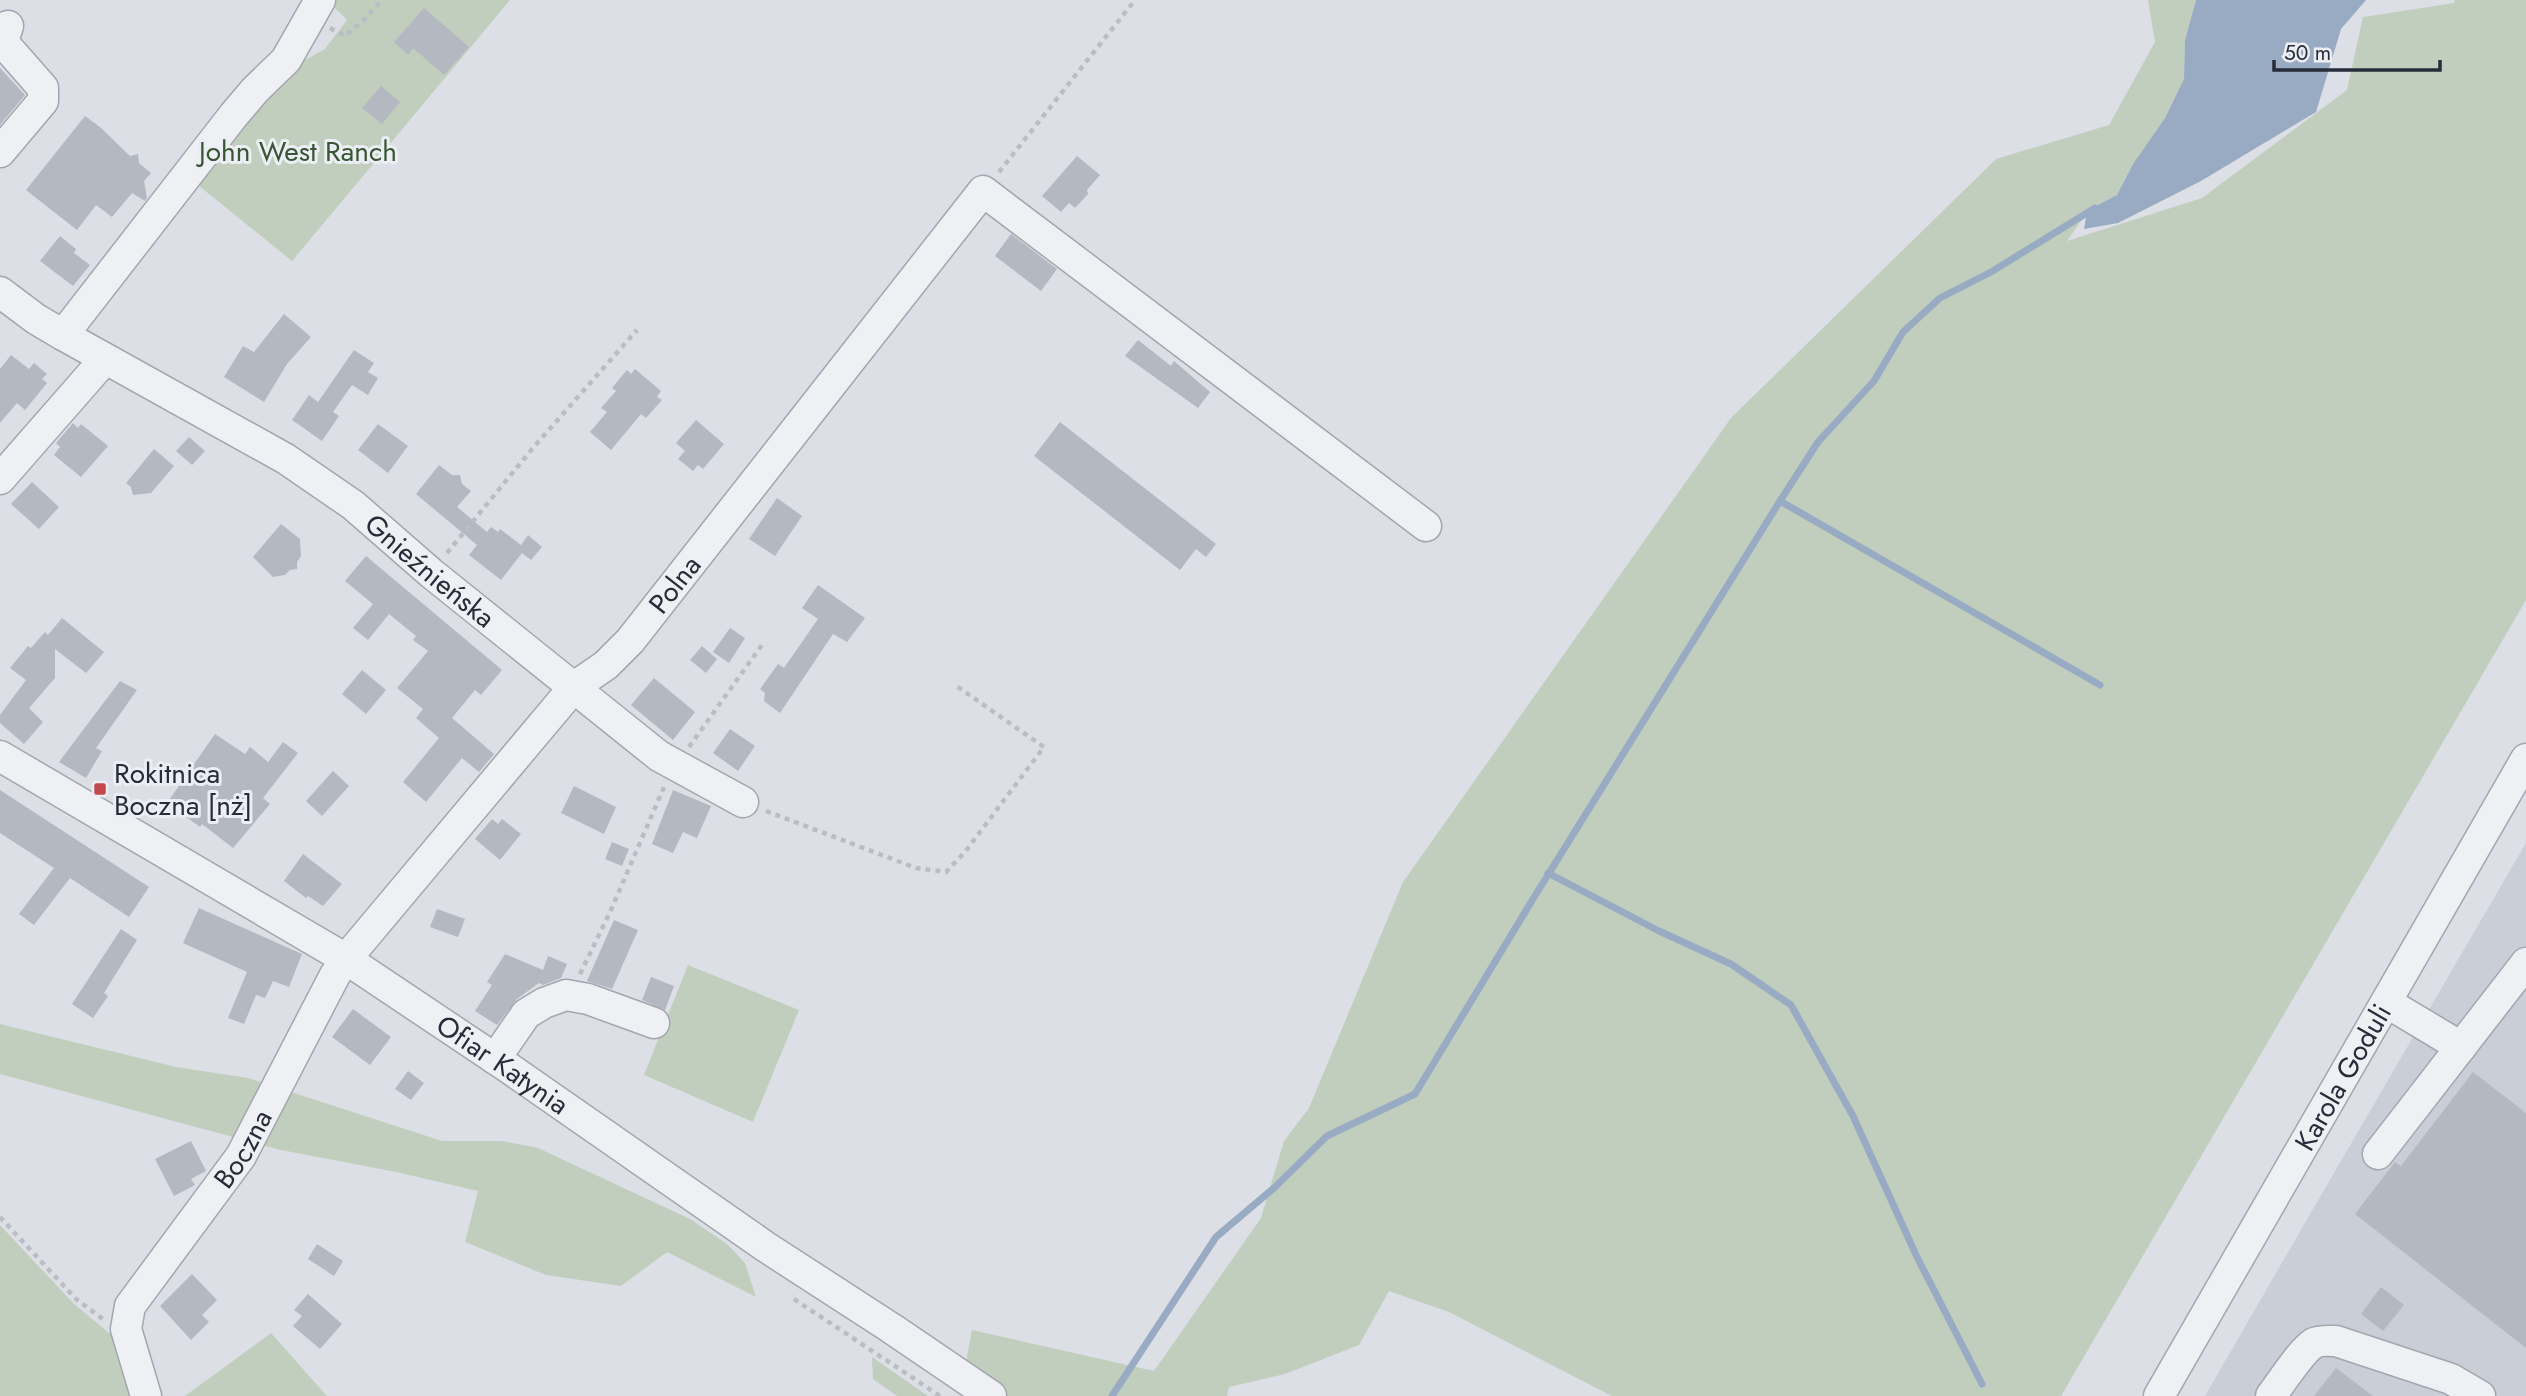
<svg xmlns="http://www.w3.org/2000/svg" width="2526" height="1396" font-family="Jost,sans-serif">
<rect width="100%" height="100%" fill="#dcdfe5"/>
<polygon fill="#caced6" points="2526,843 2526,1396 2205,1396 2313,1209"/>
<g fill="#c1cebe">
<polygon points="335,0 510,0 292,261 193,181 296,65 325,49 347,20 331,4"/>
<polygon points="2148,0 2196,0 2185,40 2184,79 2165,118 2133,164 2117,195 2087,212 2067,241 2202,198 2347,90 2363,17 2454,3 2455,0 2526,0 2526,600 2061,1396 1612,1396 1449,1312 1389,1291 1359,1345 1285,1374 1229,1387 1227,1396 1007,1396 965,1368 972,1330 1154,1371 1261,1218 1284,1141 1309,1108 1403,882 1731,418 1996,159 2109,125 2155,42"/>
<polygon points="688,965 799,1010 753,1122 644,1075"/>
<polygon points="0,1024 176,1067 248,1078 442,1141 502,1141 538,1148 690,1219 727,1244 745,1263 756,1297 667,1252 621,1286 546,1275 465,1242 478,1191 396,1172 281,1150 0,1074"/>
<polygon points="0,1225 73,1303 115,1338 138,1396 0,1396"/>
<polygon points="271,1333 327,1396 185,1396"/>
<polygon points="872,1357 928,1396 897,1396 873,1379"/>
</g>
<polygon fill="#99aac3" points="2196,0 2366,0 2341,29 2316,112 2201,181 2118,223 2084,229 2087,211 2117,195 2133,164 2165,118 2184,79 2185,40"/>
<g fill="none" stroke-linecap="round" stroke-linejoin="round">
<g stroke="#99aac3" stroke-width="7">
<polyline points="1780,501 2100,685"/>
<polyline points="1548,873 1659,931 1731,964 1791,1005 1853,1116 1917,1257 1982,1384"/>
<polyline points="1112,1396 1216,1237 1274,1188 1327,1136 1415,1094 1533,899 1780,501 1818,442 1874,381 1903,332 1940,298 1991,272 2095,208"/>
</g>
</g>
<g fill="#b4b8c1">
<polygon points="424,8 469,47 444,75 413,48 408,55 394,42"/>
<polygon points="0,68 25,95 0,125"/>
<polygon points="381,86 400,102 382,124 362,108"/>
<polygon points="85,116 100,127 130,156 138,154 139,163 151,173 144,181 147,198 145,201 132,193 112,217 96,205 77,230 26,190"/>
<polygon points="1077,156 1100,175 1087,190 1088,194 1075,208 1069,203 1061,212 1042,196"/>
<polygon points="1011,234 1057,269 1041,291 995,256"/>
<polygon points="60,236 76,249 74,253 90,265 73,286 40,261"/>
<polygon points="284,314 311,337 287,364 264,402 224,377 243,346 254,352"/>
<polygon points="1138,340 1171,366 1174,361 1210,392 1198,408 1125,356"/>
<polygon points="354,350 374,363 368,372 378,378 368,395 352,385 333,412 339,416 322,441 292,420 309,395 318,402"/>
<polygon points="11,355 29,369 34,363 47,374 42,379 47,383 25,410 17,403 0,423 0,369"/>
<polygon points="635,369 661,391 657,397 662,400 646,418 641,414 611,450 590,432 607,412 601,408 616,391 612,388 627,370 631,374"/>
<polygon points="696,420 724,444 703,469 698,465 693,471 678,459 685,451 676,443"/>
<polygon points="1060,422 1216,544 1206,557 1196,549 1180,570 1034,456"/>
<polygon points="73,423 78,428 81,424 108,446 81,477 54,455 60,447 56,443"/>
<polygon points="378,424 408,446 388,473 358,450"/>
<polygon points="189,437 205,451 192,465 176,451"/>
<polygon points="154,449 174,466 151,493 133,495 131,487 126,483"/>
<polygon points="439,465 452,475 460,475 462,484 471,491 457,507 487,532 491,527 498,532 500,529 521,545 528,535 542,547 531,560 522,553 501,580 469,555 477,545 416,494"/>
<polygon points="32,482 59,507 39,529 11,504"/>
<polygon points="777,498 802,516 775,556 749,539"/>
<polygon points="281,524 300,539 301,556 297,562 297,569 290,570 285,575 273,577 253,557"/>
<polygon points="366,556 502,670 481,695 475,690 452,718 494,754 479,772 462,758 426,802 403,782 439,738 416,718 423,709 397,688 428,651 413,640 416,636 389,614 368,640 353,628 373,604 345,581"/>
<polygon points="818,585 865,618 847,642 833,634 780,713 764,701 765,693 760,689 778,664 784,668 818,619 802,608"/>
<polygon points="62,618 104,652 86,673 55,649 55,678 29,708 43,722 24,744 0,723 0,715 26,680 10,668 28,646 31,648 45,632 48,635"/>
<polygon points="730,628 745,638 729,663 713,652"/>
<polygon points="702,646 717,659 706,673 690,660"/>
<polygon points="362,670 386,690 366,714 342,694"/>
<polygon points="654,678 695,712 673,740 631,705"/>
<polygon points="120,681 137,690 96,748 102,751 86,778 59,762"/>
<polygon points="730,729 755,746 738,771 713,753"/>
<polygon points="215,734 245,754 250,747 268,762 283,742 298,753 263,798 270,804 233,848 202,824 200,827 167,803"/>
<polygon points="333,771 349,786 322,816 306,801"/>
<polygon points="574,786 616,807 604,834 561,813"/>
<polygon points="0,790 149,887 129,917 70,878 34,925 19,914 54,868 0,833"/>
<polygon points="673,790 711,806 697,838 683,832 673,853 652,844"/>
<polygon points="492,819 498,824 502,819 521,834 500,860 475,839"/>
<polygon points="612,842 629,849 622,866 605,859"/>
<polygon points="303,854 342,884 323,906 308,896 306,898 284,881"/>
<polygon points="199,908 302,954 289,987 273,981 265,998 256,995 244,1024 228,1018 247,972 183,943"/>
<polygon points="437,909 465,919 458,937 430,927"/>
<polygon points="614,920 638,930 612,989 587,981"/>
<polygon points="121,929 137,940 104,993 108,996 93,1018 72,1004"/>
<polygon points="505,954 543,970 548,956 567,964 561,978 543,985 539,983 517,999 497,1025 475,1011 492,985 487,982"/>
<polygon points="651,977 674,986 665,1010 642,1000"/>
<polygon points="353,1009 391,1037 370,1065 332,1037"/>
<polygon points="408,1071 424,1083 411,1100 395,1089"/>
<polygon points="2473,1072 2526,1113 2526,1348 2355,1214 2395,1162 2401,1166"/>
<polygon points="191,1141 206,1171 191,1179 195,1185 174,1196 155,1159"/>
<polygon points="317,1244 343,1261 334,1276 308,1259"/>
<polygon points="192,1274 217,1300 202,1315 209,1322 191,1340 160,1306"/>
<polygon points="2381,1287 2404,1305 2383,1331 2361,1314"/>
<polygon points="308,1294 342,1324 320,1349 293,1326 302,1316 294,1310"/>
<polygon points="2336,1368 2373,1396 2314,1396"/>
</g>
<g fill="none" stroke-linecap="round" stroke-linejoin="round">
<g stroke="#a2a6ae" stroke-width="33">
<g id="minor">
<polyline points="0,152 43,101 43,88 7,47 4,38 8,26"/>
<path id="s1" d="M0,292L36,319L63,335L286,459L353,505L431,573L659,756L743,802"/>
<polyline points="63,335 233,116 255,90 286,60 320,0"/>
<polyline points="0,479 105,359"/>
<path id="s2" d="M0,756L346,959L506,1066L766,1247L891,1328L991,1396"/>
<polyline points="2386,1002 2461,1047"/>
<polyline points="495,1059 526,1014 544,1003 566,995 588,999 654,1023"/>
<polyline points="2378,1154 2526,963"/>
<path id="s3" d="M146,1396L126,1329L130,1306L241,1156L335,975L346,959L574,687L606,665L630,641L983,191L1426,526"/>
<path id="s4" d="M2159,1396L2526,759"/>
<path d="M2271,1396C2280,1384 2302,1350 2314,1343C2320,1340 2329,1341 2336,1341L2451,1379L2480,1396"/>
</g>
</g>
<g stroke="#babdc4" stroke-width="4.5" stroke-dasharray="5 5" stroke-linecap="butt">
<polyline points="330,28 345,36 363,21 382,0"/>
<polyline points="999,172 1135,0"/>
<polyline points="447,553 532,449 637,330"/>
<polyline points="689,747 764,642"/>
<polyline points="766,811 916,868 946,872 965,852 1044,747 955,685"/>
<polyline points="580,974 611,910 664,787"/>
<polyline points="0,1217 76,1299 104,1320"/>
<polyline points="794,1299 940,1396"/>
</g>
<use href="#minor" stroke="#eef0f4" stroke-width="30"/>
</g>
<rect fill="#c34850" stroke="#ebeef3" stroke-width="2.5" x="93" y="782" width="14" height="14" rx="3.5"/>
<g text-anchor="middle" stroke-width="6" stroke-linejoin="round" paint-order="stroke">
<g font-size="28" fill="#395535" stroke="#ebeef3">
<text x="298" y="161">John West Ranch</text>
</g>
<g font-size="28" fill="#272c3a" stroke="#ebeef3">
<text dy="10" stroke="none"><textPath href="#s1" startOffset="514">Gnieźnieńska</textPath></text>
<text dy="10" stroke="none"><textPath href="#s3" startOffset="1003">Polna</textPath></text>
<text dy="10" stroke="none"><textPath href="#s2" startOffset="590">Ofiar Katynia</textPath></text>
<text dy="10" stroke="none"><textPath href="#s4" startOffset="368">Karola Goduli</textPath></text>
<text dy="10" stroke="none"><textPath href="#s3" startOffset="287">Boczna</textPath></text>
</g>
<g font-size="28" fill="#272c3a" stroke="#ebeef3" text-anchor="start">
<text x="114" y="783">Rokitnica<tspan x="114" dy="32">Boczna [nż]</tspan></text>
</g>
</g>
<path d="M2274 60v10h166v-10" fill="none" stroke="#272c3a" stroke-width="3.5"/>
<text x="2284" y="60" font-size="21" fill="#272c3a" stroke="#ebeef3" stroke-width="5" paint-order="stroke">50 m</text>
</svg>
